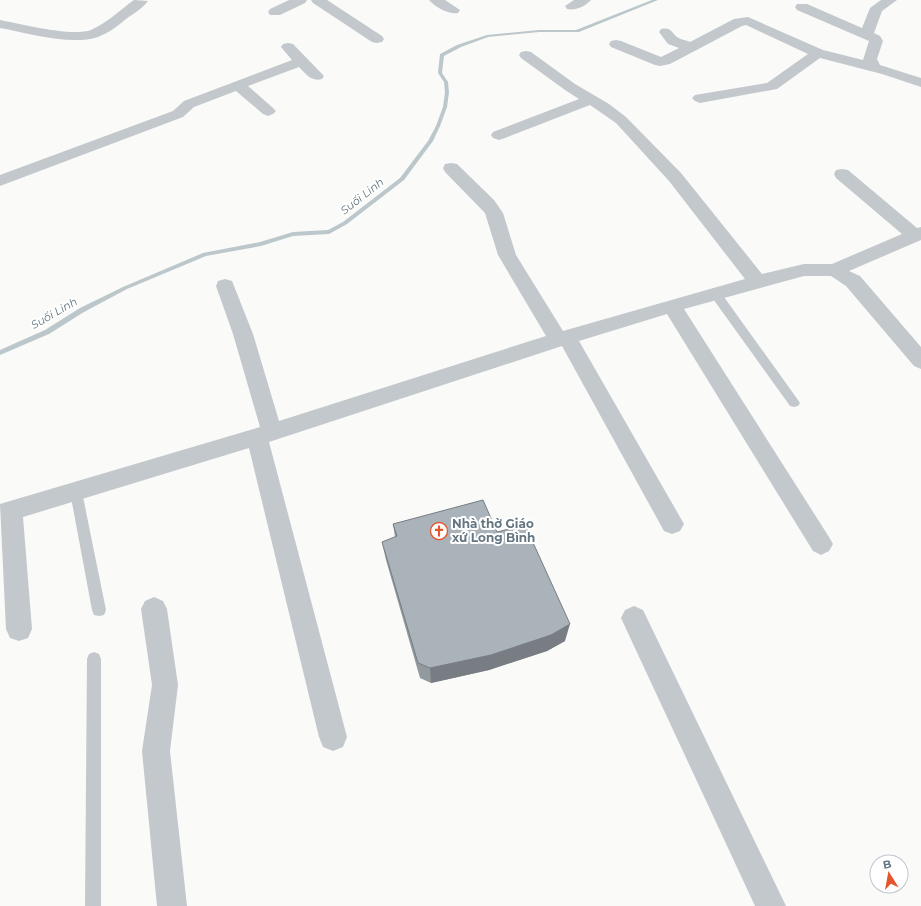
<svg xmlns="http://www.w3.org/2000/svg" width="921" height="906" font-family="Montserrat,sans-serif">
<rect width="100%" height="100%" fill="#fafaf8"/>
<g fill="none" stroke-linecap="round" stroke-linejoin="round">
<polygon fill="#bbc7cb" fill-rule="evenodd" points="652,0 658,0 579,32 539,32 488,37 461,47 444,56 442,73 448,82 449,92 447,107 440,126 433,141 404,180 347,224 329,234 293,236 261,246 206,256 127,289 84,312 49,334 0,355 0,350 45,330 80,308 123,287 203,253 260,242 293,232 328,230 343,222 400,178 428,141 436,126 443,107 445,92 444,82 438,73 440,54 457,45 487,35 539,30 576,30"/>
<g fill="#c3c8cc" fill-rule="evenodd">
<polygon points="715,289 719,290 798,400 800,403 798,406 794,407 790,406 711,296 710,293 711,290"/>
<polygon points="76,487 80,488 82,492 106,610 104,615 99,616 94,615 92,610 70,492 72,488"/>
<polygon points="94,652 99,654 101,659 101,906 85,906 87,659 89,654"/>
</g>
<g fill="#c3c8cc" fill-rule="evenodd">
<path d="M134,0L148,1C143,8 133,14 126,19C118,26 108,33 98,37C70,46 28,33 0,28V20C22,24 71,37 91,30C107,23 120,10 134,0Z"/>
<polygon points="289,0 307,0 305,3 280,15 270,15 268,12 270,9"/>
<polygon points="311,0 327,0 382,36 384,39 382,42 377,43 372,42 313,3"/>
<path d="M429,0H445L460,10L458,13C449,15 435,7 429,0Z"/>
<path d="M574,0H591C586,6 575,11 567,9L565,6Z"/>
<path d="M881,0H897L882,11L874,33L880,36L883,41L877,59L880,65L921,78V87L882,74L820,58L777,89L700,103L695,101L692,98L695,95L767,83L808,54L746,25L742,26L670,64L660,66L655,65L611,47L609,44L611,41L616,40L621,41L661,57L679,48L668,44L659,32L661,29C671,27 671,32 677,37C681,40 686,40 690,42L734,19L748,17L823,50L863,60L869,41L797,10L795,7L797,4H807L862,28L870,8Z"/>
<path d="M288,43L293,44L324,76L322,79C311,82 306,74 299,67L248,86L273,108L276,111L273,114L268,116L263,114L236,91L194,107L183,117L0,186V175L173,111L184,101L292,60L281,47L283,44Z"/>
<polygon points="526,51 531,52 575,84 609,104 626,117 681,173 762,274 804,264 832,264 902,234 836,178 834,174 836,170 842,169 848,170 917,228 921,227 921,240 849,271 860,276 921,347 921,369 914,366 846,286 831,276 804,276 684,309 829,537 833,544 829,551 821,555 813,551 667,314 579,341 680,517 684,524 680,531 672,534 664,531 562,346 269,442 347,737 343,747 333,751 323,747 319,737 249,448 23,517 32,629 28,638 19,641 10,638 6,629 0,504 260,427 233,334 216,286 218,281 225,279 232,281 234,286 253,334 279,421 546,336 498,255 485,213 445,172 443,168 445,164 451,163 457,164 494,200 503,213 516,255 563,331 745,279 669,181 616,123 590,105 505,138 499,140 493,138 491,135 493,132 579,99 565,90 521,58 519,55 521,52"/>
<polygon points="154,597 163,601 167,609 178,685 170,751 187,906 157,906 142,751 152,685 141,609 145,601"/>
<polygon points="634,606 643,610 786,906 755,906 621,618 625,610"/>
</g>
</g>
<polygon fill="#929a9f" points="393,524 497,532 565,641 547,651 489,670 431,683 420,678 386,560 382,542 395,537"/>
<polygon fill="#777d82" points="570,624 565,641 547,651 489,670 431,683 430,668"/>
<polygon fill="#aab3b9" stroke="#777d82" points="483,500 497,532 525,525 570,624 551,635 491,655 430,668 418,663 382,542 397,536 393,524"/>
<defs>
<g id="church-ring" transform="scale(0.9)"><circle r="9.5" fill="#fff" stroke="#e4572e" stroke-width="1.5"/><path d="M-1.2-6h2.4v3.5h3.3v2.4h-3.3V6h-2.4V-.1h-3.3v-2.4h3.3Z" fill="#e4572e"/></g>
</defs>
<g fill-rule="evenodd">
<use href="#church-ring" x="439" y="531"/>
</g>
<g text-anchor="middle" stroke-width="4" stroke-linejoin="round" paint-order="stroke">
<g font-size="11" font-style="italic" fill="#60757c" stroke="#fff">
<text transform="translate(362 196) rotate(-38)" y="4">Suối Linh</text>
<text transform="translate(54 313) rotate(-30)" y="4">Suối Linh</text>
</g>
<g font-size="12" font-weight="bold" fill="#657683" stroke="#fff" text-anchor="start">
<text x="452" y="528">Nhà thờ Giáo<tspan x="452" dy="14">xứ Long Bình</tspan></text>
</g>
</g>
<g transform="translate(889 874) rotate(349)"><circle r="19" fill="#ffffff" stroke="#c1c8cd"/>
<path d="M0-3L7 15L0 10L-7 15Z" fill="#e4572e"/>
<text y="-6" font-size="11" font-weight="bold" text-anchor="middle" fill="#657683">B</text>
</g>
</svg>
